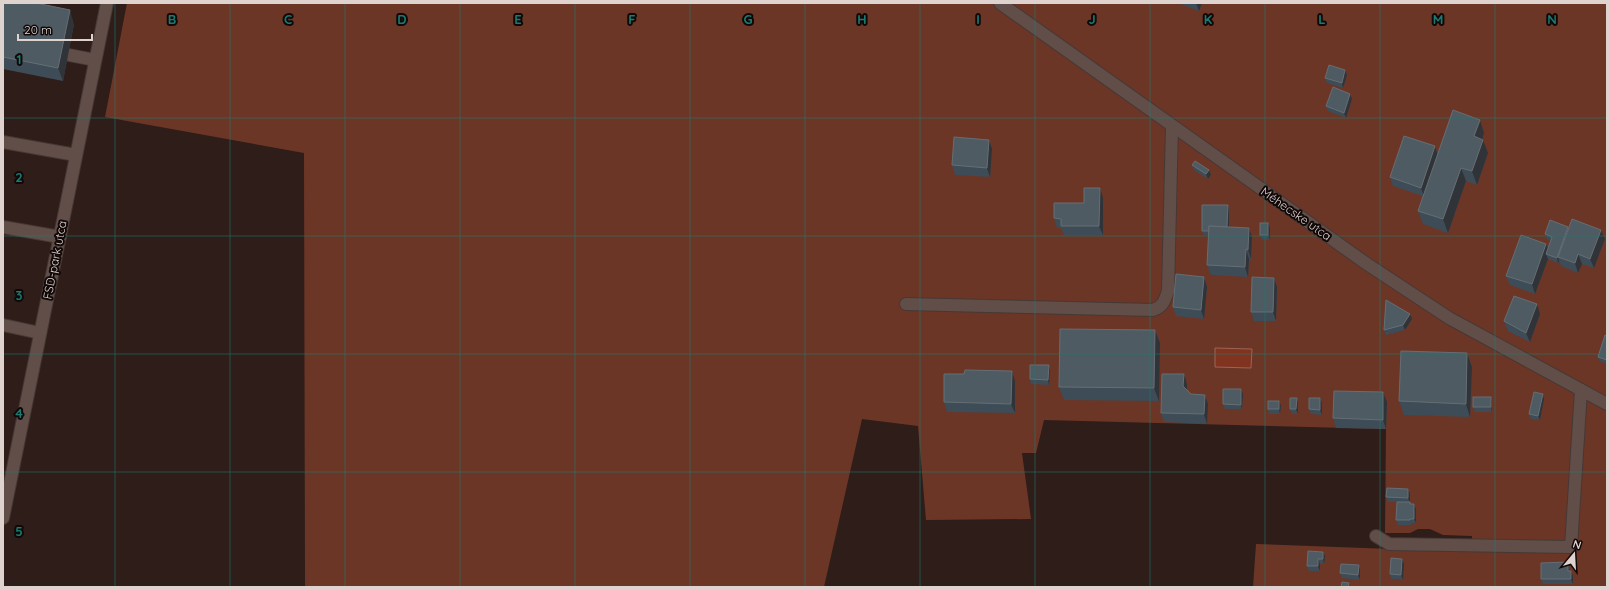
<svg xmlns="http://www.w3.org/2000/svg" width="1610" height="590" font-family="Quicksand,sans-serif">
<rect width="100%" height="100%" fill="#2e1d19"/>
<polygon fill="#6c3627" points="127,3 1607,3 1607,587 1253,587 1256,544 1472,552 1472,536 1443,535 1430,529 1418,529 1410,533 1385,533 1386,429 1044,420 1036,453 1022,453 1031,519 926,520 918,426 862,419 824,587 305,587 304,153 105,117"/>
<polygon fill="#803420" stroke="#9c6455" points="1215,348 1252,349 1251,368 1215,367"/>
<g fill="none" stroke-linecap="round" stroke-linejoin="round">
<g stroke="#463835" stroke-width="14">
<g id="minor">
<polyline points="1000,3 1367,264 1449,318 1607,404"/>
<polyline points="69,55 95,60"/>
<polyline points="3,142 76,155"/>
<polyline points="3,227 60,237"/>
<path d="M906,304L1153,310C1163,307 1165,300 1168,291L1172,126"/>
<polyline points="3,325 40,333"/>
<polyline points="3,518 107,3"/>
<polyline points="1376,536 1389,544 1571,547 1581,390"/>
</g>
</g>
<use href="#minor" stroke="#624e48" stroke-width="12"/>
</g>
<g fill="#3d4c56">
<polygon points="3,3 74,24 63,81 3,69"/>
<polygon points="1178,3 1202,3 1199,11"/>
<polygon points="1345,70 1347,75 1343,88 1327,83 1325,78"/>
<polygon points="1352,99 1346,118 1328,111 1326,106"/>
<polygon points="1484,133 1482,139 1488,153 1477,185 1466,181 1448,233 1423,224 1418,211 1423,196 1393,186 1390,177 1435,146 1438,154"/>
<polygon points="989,140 992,149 990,177 955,175 952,165"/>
<polygon points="1192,165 1211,175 1208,179 1194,170"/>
<polygon points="1103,198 1103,235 1064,235 1061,228 1057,228 1054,218 1084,203"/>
<polygon points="1229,210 1229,227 1252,237 1251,259 1249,259 1248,277 1211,275 1207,265 1209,236 1204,235 1202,231"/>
<polygon points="1268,223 1270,228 1270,240 1262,240 1260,235"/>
<polygon points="1568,227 1568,228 1605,239 1594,268 1582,264 1578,273 1561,266 1559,261 1558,263 1548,259 1535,294 1510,285 1506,276 1546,244 1548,248 1550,241 1547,239 1545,234"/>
<polygon points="1204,277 1207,287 1204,319 1176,316 1173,307"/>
<polygon points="1274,278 1277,287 1276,321 1254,321 1251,312"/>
<polygon points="1540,314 1530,342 1508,331 1504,321"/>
<polygon points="1412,319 1405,330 1386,335 1384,330"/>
<polygon points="1155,330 1160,343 1159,401 1064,400 1059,387"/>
<polygon points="1607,336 1607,364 1599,361 1598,357"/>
<polygon points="1467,353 1472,367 1470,417 1404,415 1399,401"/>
<polygon points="1049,365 1050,370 1049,385 1031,384 1030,379"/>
<polygon points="1015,381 1015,413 947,412 944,402"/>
<polygon points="1187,384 1187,390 1191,394 1205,395 1208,404 1207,424 1164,422 1161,413"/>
<polygon points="1243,394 1242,409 1225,409 1223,404"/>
<polygon points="1491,397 1492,402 1492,412 1475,412 1473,407"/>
<polygon points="1297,398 1298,403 1298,414 1292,414 1290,409"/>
<polygon points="1544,399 1540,420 1531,419 1529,414"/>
<polygon points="1387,402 1386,429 1336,428 1333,418"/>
<polygon points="1322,403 1322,415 1311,414 1309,409"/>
<polygon points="1281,406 1280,414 1269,414 1268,409"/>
<polygon points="1410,494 1410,502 1411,504 1416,509 1416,523 1411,523 1411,525 1398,525 1396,520 1397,502 1388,502 1386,497"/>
<polygon points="1308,551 1325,556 1324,564 1320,564 1320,571 1309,571 1307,566"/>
<polygon points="1568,562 1569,567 1570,571 1573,576 1573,584 1543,584 1541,579"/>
<polygon points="1404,564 1403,580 1391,579 1390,574"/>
<polygon points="1359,565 1360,570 1360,580 1342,578 1340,573"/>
</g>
<g fill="#303338">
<polygon points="1196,3 1202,3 1199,11"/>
<polygon points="70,10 74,24 63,81 58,68"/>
<polygon points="1345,70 1347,75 1343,88 1342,83"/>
<polygon points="1350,94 1352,99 1346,118 1344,113"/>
<polygon points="1480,120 1484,133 1479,150 1474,136"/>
<polygon points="989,140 992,149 990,177 987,168"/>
<polygon points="1483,140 1488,153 1477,185 1472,171"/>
<polygon points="1435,146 1438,156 1424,197 1421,188"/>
<polygon points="1461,168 1466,181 1448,233 1443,219"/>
<polygon points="1209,170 1211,175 1208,179 1206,174"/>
<polygon points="1100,188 1103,198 1103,235 1099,226"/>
<polygon points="1228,205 1229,210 1229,236 1227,231"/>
<polygon points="1268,223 1270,228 1270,240 1268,235"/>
<polygon points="1568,227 1570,232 1558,257 1559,261 1558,263 1557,258"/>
<polygon points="1249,228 1252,237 1251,259 1248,250"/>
<polygon points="1601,230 1605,239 1594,268 1590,259"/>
<polygon points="1546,244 1550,253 1546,254 1548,259 1535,294 1532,284"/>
<polygon points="1246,249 1249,259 1248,277 1245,267"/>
<polygon points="1578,254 1582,264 1578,273 1575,263"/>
<polygon points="1204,277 1207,287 1204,319 1201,310"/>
<polygon points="1274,278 1277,287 1276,321 1273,312"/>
<polygon points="1537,304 1540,314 1530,342 1526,333"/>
<polygon points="1410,314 1412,319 1405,330 1403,325"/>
<polygon points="1155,330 1160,343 1159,401 1154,388"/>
<polygon points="1467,353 1472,367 1470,417 1466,404"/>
<polygon points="1049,365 1050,370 1049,385 1048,380"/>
<polygon points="1012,371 1015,381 1015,413 1011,404"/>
<polygon points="1184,374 1187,384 1187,396 1183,386"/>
<polygon points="1241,389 1243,394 1242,409 1241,405"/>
<polygon points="1383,392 1387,402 1386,429 1383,420"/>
<polygon points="1543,394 1544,399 1540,420 1538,416"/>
<polygon points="1205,395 1208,404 1207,424 1204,414"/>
<polygon points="1491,397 1492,402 1492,412 1491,407"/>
<polygon points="1297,398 1298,403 1298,414 1296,409"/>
<polygon points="1320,398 1322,403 1322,415 1320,410"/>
<polygon points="1279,401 1281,406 1280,414 1279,409"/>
<polygon points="1408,489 1410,494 1410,503 1408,498"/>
<polygon points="1414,504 1416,509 1416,523 1414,519"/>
<polygon points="1323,552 1325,556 1324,564 1323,559"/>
<polygon points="1318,559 1320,564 1320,571 1318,566"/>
<polygon points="1402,559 1404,564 1403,580 1401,575"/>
<polygon points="1568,562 1569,567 1570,576 1568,571"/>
<polygon points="1359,565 1360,570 1360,580 1358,575"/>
<polygon points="1571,571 1573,576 1573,584 1571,579"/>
</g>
<g fill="#4f5b63" stroke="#656e74">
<polygon points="3,3 36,3 70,10 58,68 3,57"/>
<polygon points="1329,65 1345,70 1342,83 1325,78"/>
<polygon points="1333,87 1350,94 1344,113 1326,106"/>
<polygon points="1453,110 1480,120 1474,136 1483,140 1472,171 1461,168 1443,219 1418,211"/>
<polygon points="1404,136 1435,146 1421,188 1390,177"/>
<polygon points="954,137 989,140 987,168 952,165"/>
<polygon points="1195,161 1209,170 1206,174 1192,165"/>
<polygon points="1084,188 1100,188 1099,226 1061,226 1061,219 1054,218 1054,203 1084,203"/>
<polygon points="1202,205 1228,205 1227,227 1209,226 1209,231 1202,231"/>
<polygon points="1572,219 1601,230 1590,259 1578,254 1575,263 1558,257"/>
<polygon points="1550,220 1568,227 1557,258 1546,254 1552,237 1545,234"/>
<rect x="1260" y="223" width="8" height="12"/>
<polygon points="1209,226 1249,228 1248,250 1246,249 1245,267 1207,265"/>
<polygon points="1521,235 1546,244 1532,284 1506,276"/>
<polygon points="1176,274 1204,277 1201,310 1173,307"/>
<polygon points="1252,277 1274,278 1273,312 1251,312"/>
<polygon points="1514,296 1537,304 1526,333 1504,321"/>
<polygon points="1386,300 1410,314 1403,325 1384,330"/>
<polygon points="1060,329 1155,330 1154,388 1059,387"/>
<polygon points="1605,335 1607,336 1607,360 1598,357"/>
<polygon points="1401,351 1467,353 1466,404 1399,401"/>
<polygon points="1030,365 1049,365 1048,380 1030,379"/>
<polygon points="965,370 1012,371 1011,404 944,402 944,374 964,374"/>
<polygon points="1162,374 1184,374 1183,386 1191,394 1205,395 1204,414 1161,413"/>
<polygon points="1223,389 1241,389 1241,405 1223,404"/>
<polygon points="1334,391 1383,392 1383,420 1333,418"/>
<polygon points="1534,392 1543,394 1538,416 1529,414"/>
<rect x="1473" y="397" width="18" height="10"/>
<polygon points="1290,398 1297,398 1296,409 1290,409"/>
<polygon points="1309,398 1320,398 1320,410 1309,409"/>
<rect x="1268" y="401" width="11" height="8"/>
<polygon points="1387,488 1408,489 1408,498 1386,497"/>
<polygon points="1397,502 1410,502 1410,504 1414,504 1414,519 1410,519 1410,520 1396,520"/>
<polygon points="1308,551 1323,552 1323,559 1318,559 1318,566 1307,566"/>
<polygon points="1391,558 1402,559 1401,575 1390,574"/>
<polygon points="1568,562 1568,571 1571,571 1571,579 1541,579 1541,563"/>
<polygon points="1341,564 1359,565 1358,575 1340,573"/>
<polygon points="1342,582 1349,583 1348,587 1341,587"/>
</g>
<path fill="none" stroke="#197b73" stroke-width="1" stroke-opacity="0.55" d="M115,3V587M230,3V587M345,3V587M460,3V587M575,3V587M690,3V587M805,3V587M920,3V587M1035,3V587M1150,3V587M1265,3V587M1380,3V587M1495,3V587M3,118H1607M3,236H1607M3,354H1607M3,472H1607"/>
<g text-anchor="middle" stroke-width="4" stroke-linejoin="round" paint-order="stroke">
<g font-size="12" fill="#dfd3d0" stroke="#110908">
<text transform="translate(1296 214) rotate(35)" y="4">Méhecske utca</text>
<text transform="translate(55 260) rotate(-79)" y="4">FSD-park utca</text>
</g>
</g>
<g font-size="13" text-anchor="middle" font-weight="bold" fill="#197b73" stroke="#110908" stroke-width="4" stroke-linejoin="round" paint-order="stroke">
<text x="172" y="24">B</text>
<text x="288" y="24">C</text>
<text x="402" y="24">D</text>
<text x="518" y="24">E</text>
<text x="632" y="24">F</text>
<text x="748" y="24">G</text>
<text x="862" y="24">H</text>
<text x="978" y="24">I</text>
<text x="1092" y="24">J</text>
<text x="1208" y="24">K</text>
<text x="1322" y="24">L</text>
<text x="1438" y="24">M</text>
<text x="1552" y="24">N</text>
<text x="19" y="64">1</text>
<text x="19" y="182">2</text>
<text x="19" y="300">3</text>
<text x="19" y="418">4</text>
<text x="19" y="536">5</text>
</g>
<rect width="1610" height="590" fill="none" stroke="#dfd3d0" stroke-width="8"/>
<g transform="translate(1574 554) rotate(18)" stroke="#110908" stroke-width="3" paint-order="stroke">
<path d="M0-3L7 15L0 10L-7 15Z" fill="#dfd3d0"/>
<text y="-6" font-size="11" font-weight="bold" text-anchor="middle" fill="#dfd3d0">N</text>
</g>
<path d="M18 34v6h74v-6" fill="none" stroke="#dfd3d0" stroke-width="2"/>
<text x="24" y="34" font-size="12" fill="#dfd3d0" stroke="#110908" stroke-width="3" paint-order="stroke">20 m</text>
</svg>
